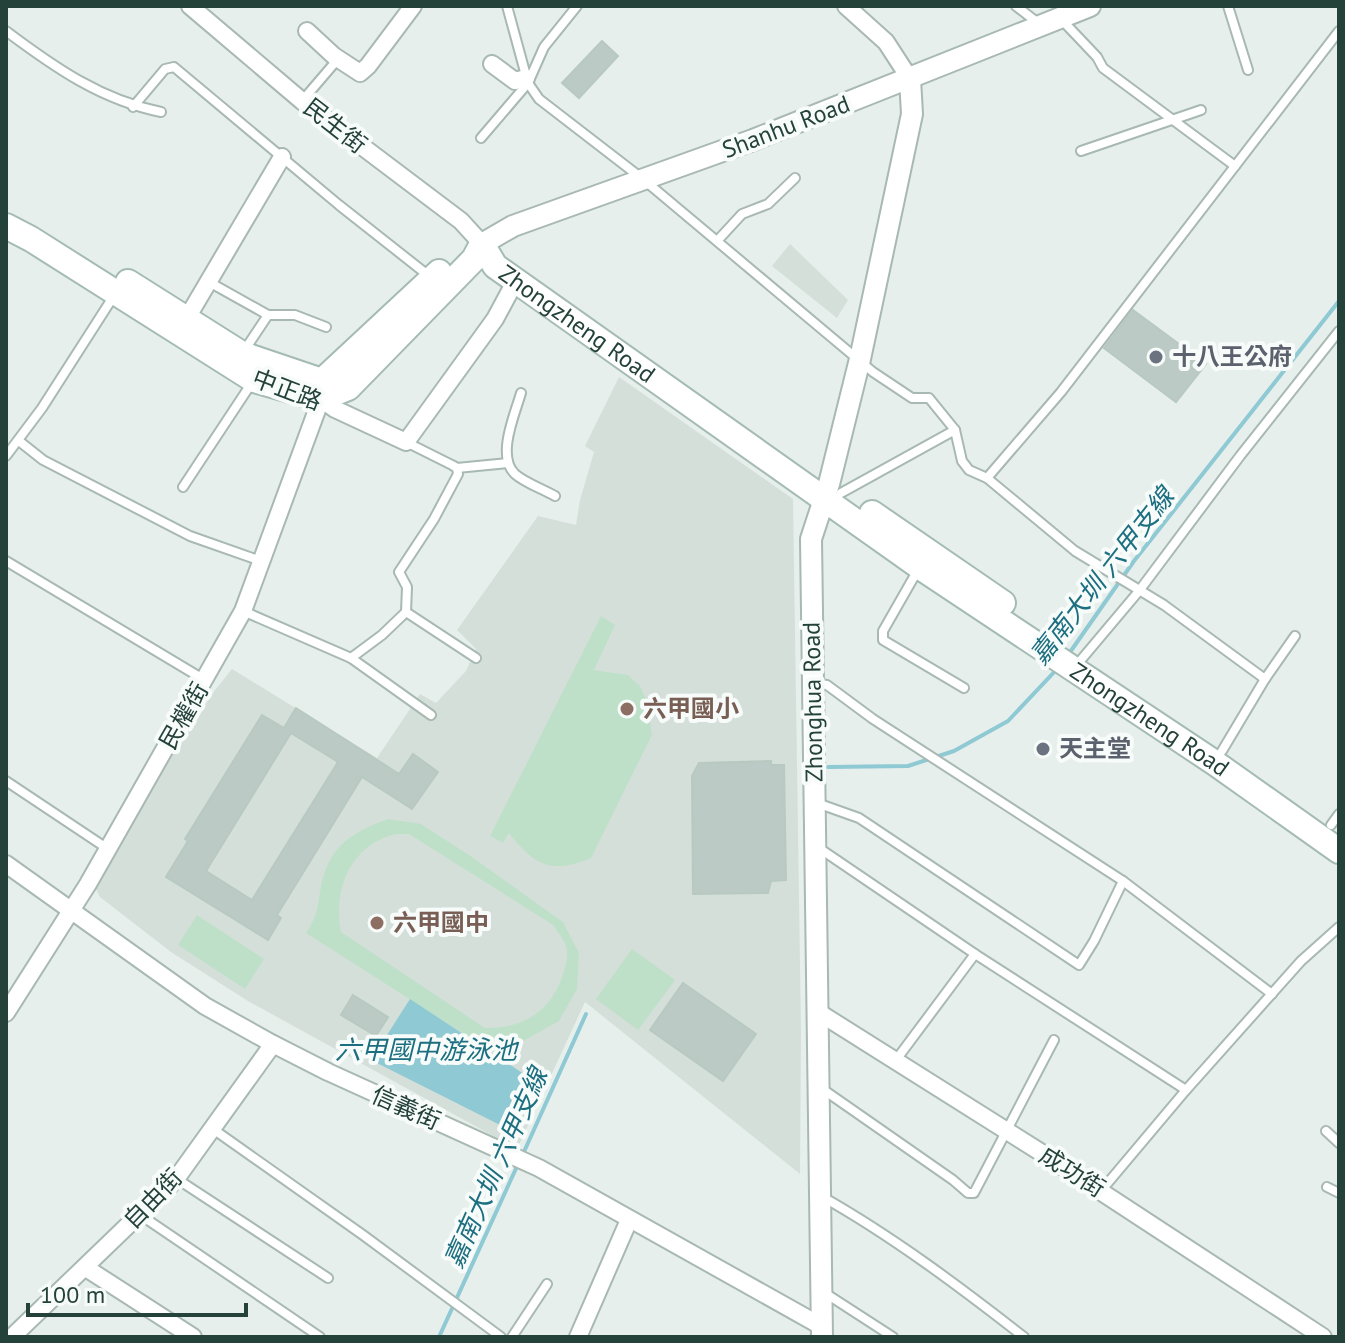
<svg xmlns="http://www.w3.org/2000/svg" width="1345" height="1343" font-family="'PT Sans','Noto Sans TC',sans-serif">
<rect width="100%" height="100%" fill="#e6efeb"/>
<g fill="#d4dfda">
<polygon points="790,244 848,300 837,318 772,266"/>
<polygon points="619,377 793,499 801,1031 800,1174 585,1002 517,1149 248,1001 171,952 100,897 95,887 171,757 215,690 232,669 377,758 420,694 436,703 466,671 476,649 457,630 538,516 576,525 580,500 594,452 585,446"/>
</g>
<g fill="#bfe0c8" fill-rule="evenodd">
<path d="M601,616L615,625L594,670L628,675L640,686L647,701L652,735L591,858C551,875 534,865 509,833L503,843L490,836Z"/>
<path d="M388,819L421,824L472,857L563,922L579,953L577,989L559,1021L518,1044L508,1062L306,933C317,916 317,911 320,892C327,848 349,833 388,819ZM396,834H409L553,925C557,931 563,938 566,946C569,956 565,967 562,977C550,1012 522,1029 485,1028L341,932C333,889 350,845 396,834Z"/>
<polygon points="197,915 264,959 245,989 178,945"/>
<polygon points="632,949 675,980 638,1030 596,999"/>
</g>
<polygon fill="#8ec9d4" points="410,999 533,1080 506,1128 371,1060"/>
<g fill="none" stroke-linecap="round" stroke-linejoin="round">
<g stroke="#8ec9d4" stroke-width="4">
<polyline points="1068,655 1134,561 1339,301"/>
<polyline points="828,767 908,766 954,751 1008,721 1058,668"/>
<polyline points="523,1154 586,1014"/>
<polyline points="439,1337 519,1162"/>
</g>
</g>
<g fill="#bbcac4" stroke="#b8c9c2" stroke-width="2" fill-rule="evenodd">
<polygon points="602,41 618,56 579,98 562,83"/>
<polygon points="1133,310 1206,364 1176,402 1104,348"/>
<path d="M296,708L399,774L413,754L438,772L412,809L362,777L277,915L281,918L268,940L166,877L188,841L185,839L262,715L284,728ZM291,733L338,762L252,900L206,871Z"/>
<polygon points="771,761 771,765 784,765 786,880 771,881 768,893 693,894 692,776 699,763"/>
<polygon points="683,983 756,1034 723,1081 650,1030"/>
<polygon points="353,995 388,1017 376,1036 341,1015"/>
</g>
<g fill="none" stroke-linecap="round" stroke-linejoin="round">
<g stroke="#a8b8b2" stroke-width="12">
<g id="service">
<polyline points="507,6 528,83 539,99 644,180 873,372 912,398 929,398 955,430 962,461 969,470 987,478 1075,551 1164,605 1265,679"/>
<polyline points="1016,6 1038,23"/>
<polyline points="1228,6 1248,70"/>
<polyline points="1060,18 1097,57 1103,68 1235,166"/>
<path d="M6,31C54,67 101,100 161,112"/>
<polyline points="302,101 338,59"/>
<polyline points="133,107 165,69 174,67 339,205 429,276"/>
<polyline points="481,138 528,83 544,47 577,6"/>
<polyline points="1081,151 1201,110"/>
<polyline points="718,240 742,214 768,204 795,178"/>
<polyline points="209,282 268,315 295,315 326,327"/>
<polyline points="244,351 268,315"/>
<path d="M521,393C515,414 496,456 515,474C525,483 543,489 555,496"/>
<polyline points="19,441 43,460 190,536 261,561"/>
<polyline points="6,456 42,408 115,294"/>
<polyline points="457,468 508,463"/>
<polyline points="987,478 1061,392 1339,31"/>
<polyline points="183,487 253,381"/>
<polyline points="841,493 955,430"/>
<polyline points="6,561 203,679"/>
<polyline points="919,568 883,631 883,640 964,688"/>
<polyline points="243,611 351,658 431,715"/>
<polyline points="406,612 407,587 399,572 434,519 458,474 457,468 452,465 406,442"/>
<polyline points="406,612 476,658"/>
<polyline points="351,658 382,635 406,612"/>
<polyline points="1075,667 1139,591 1240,456 1339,331"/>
<polyline points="814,683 827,685 873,719 1123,881 1272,994"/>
<polyline points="1222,751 1265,679 1295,636"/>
<polyline points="6,781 108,849"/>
<polyline points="814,802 859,818 1079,965 1094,941 1123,881"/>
<polyline points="1331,825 1339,814"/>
<polyline points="816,846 975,954 1186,1090"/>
<polyline points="896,1060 975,954"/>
<polyline points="821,1088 953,1180 968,1193 974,1193 1054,1040"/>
<polyline points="213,1129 363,1235 501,1337"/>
<polyline points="1326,1131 1339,1143"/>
<polyline points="177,1179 328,1278"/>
<polyline points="1327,1187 1339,1193"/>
<polyline points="1101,1191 1186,1090 1301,961 1339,927"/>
<path d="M821,1196C892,1236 960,1287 1024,1337"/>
<polyline points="139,1214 320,1337"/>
<polyline points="825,1293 893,1337"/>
<polyline points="512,1337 547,1284"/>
</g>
</g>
<g stroke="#a8b8b2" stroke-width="20">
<g id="minor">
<polyline points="190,6 302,101 461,221 482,244"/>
<polyline points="846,6 886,42 910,79"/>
<polyline points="307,31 334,56 360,73 368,66 413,6"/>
<polyline points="492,64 515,81 526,78"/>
<polyline points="187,318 282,157"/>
<polyline points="321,399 335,409 406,442 495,319 516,280"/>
<polyline points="6,864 205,1006 273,1044 328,1072 539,1168 821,1326"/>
<polyline points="818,1012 1045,1155 1323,1337"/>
<polyline points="6,1013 88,884 243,611 321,399 321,389"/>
<polyline points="86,1268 193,1337"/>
<polyline points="12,1337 176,1179 273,1044"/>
<polyline points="578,1337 629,1220"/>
</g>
</g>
<g stroke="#a8b8b2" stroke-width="24">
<g id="tertiary">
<polyline points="482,244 513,226 753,140 1090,6"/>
<polyline points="822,1337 811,539 829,484 860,359 912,114 910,79"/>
</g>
</g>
<g stroke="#a4bbb3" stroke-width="28">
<g id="secondary">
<polyline points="6,226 31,239 254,380 321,399 348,388 474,259 482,244"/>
<path id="s1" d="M482,244L495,266L920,567L1215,763L1339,851"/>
<polyline points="128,282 242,354 322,381 439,272"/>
<polyline points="872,513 1003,603"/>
</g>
</g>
<use href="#service" stroke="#fff" stroke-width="8"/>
<use href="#minor" stroke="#fff" stroke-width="16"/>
<use href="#tertiary" stroke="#fff" stroke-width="20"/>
<use href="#secondary" stroke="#fff" stroke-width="24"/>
</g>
<g fill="#6b7280" stroke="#f7fbf9" stroke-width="3">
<circle cx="1156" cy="357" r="8"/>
<circle cx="1043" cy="749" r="8"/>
</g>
<g fill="#8d6e63" stroke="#f7fbf9" stroke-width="3">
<circle cx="627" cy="709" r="8"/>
<circle cx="377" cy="923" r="8"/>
</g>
<g text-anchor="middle" stroke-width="8" stroke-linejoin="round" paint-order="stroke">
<g font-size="24" fill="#24423a" stroke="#f7fbf9">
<text transform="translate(335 126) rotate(38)" y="8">民生街</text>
<text transform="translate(786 127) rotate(-21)" y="8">Shanhu Road</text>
<text dy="8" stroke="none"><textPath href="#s1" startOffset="126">Zhongzheng Road</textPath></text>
<text transform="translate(287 390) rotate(21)" y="8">中正路</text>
<text transform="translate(813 702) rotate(-91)" y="8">Zhonghua Road</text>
<text transform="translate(184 716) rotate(-60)" y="8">民權街</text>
<text dy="8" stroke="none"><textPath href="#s1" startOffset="822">Zhongzheng Road</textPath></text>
<text transform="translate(406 1108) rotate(24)" y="8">信義街</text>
<text transform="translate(1072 1172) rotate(32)" y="8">成功街</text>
<text transform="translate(153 1199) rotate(-46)" y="8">自由街</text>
</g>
<g font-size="24" font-weight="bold" fill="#5b616d" stroke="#f7fbf9" text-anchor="start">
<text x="1172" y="365">十八王公府</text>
<text x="1059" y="757">天主堂</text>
</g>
<g font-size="24" font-weight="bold" fill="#785e54" stroke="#f7fbf9" text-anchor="start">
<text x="643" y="717">六甲國小</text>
<text x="393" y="931">六甲國中</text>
</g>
<g font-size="26" font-style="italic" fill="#1c6f80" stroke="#f7fbf9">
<text transform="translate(1102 576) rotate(-52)" y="9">嘉南大圳 六甲支線</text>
<text x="426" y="1059">六甲國中游泳池</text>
<text transform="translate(496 1168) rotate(-66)" y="9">嘉南大圳 六甲支線</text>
</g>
</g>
<rect width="1345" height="1343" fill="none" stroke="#24423a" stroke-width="16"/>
<path d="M28 1303v12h218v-12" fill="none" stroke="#24423a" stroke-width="4"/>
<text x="40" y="1303" font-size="24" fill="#24423a" stroke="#f7fbf9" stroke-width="6" paint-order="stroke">100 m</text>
</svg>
